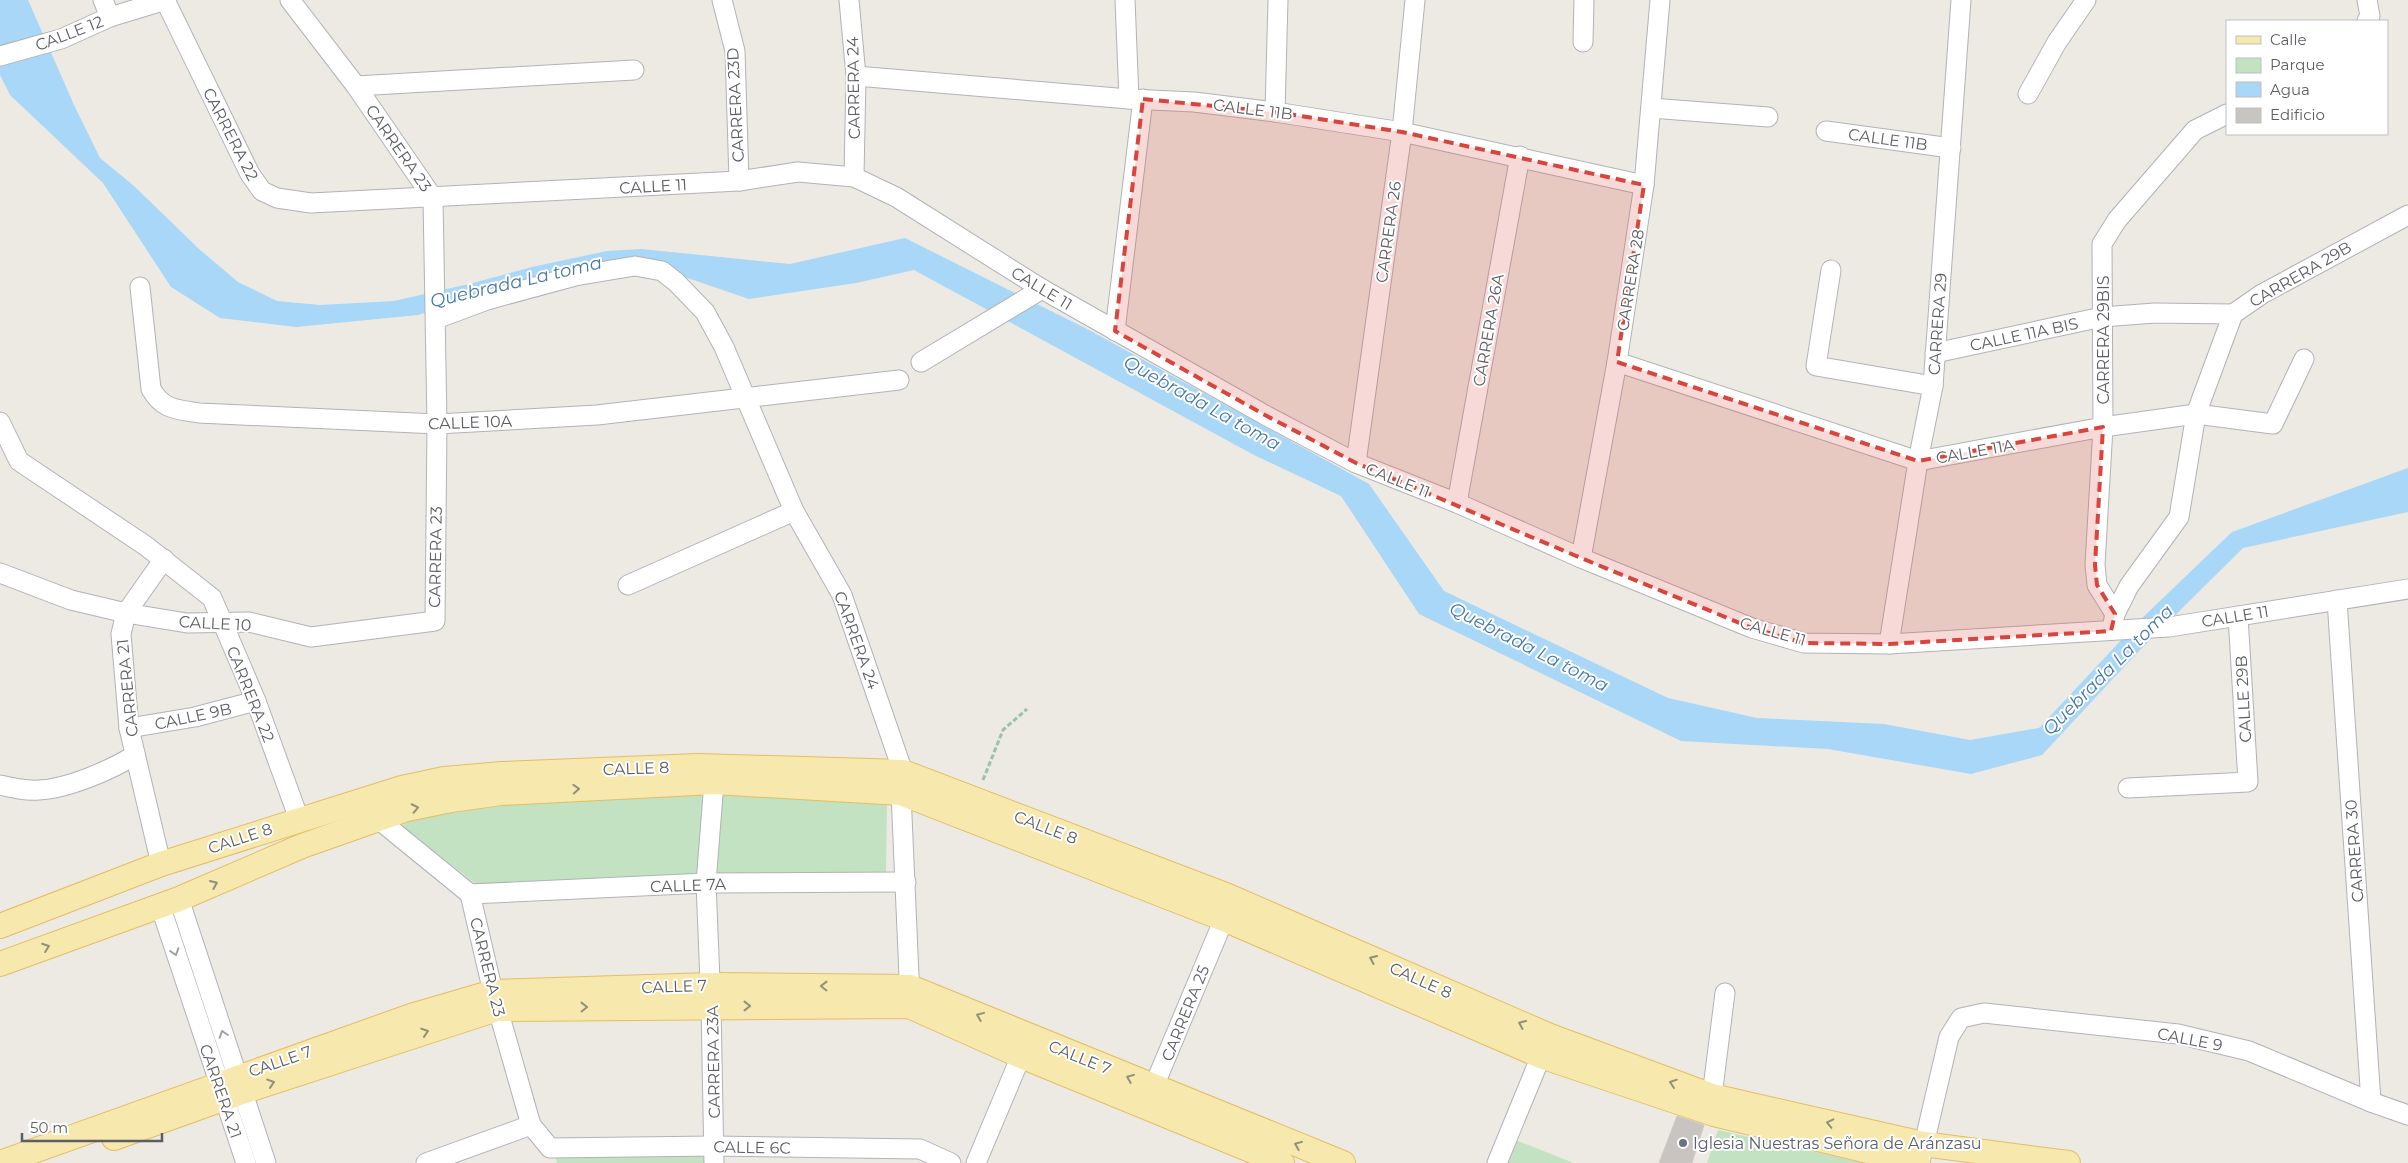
<svg xmlns="http://www.w3.org/2000/svg" width="2408" height="1163" font-family="Montserrat,sans-serif">
<rect width="100%" height="100%" fill="#eceae3"/>
<g fill="#c2e2c1">
<polygon points="713,794 887,800 886,873 702,874 477,885 402,826 415,817 503,801"/>
<polygon points="1718,1130 1864,1163 1707,1163"/>
<polygon points="1513,1139 1571,1162 1571,1163 1503,1163"/>
<polygon points="710,1152 710,1163 557,1163 555,1154"/>
</g>
<polygon fill="#a8d7f7" points="0,0 28,0 74,105 100,158 134,186 199,249 238,282 277,301 320,305 394,301 473,283 532,267 607,251 641,249 790,264 905,238 1089,330 1369,484 1444,591 1668,698 1757,718 1884,724 1970,740 2039,728 2139,621 2232,532 2408,468 2408,512 2243,548 2136,654 2042,755 1971,774 1828,749 1681,741 1419,614 1341,496 1254,455 914,270 856,283 749,299 641,262 458,302 418,315 296,327 220,318 171,287 103,183 10,95 0,75"/>
<polygon fill="#c8c5c0" stroke="#d0cbc2" points="1677,1116 1704,1125 1692,1163 1659,1163"/>
<g fill="none" stroke-linecap="round" stroke-linejoin="round">
<g stroke="#b0b3b7" stroke-width="21">
<g id="minor">
<polyline points="103,0 110,17"/>
<polyline points="165,0 250,174 262,191 277,198 311,203 739,181 798,172 854,177 896,197 1042,289 1265,415 1356,463 1457,503 1581,558 1752,628 1804,643 1889,644 2169,627 2408,589"/>
<polyline points="722,0 735,51 739,181"/>
<polyline points="849,0 856,76 854,177"/>
<polyline points="1125,0 1129,99"/>
<polyline points="2367,0 2370,16 2367,21"/>
<polyline points="1583,42 1584,0"/>
<polyline points="0,56 61,39 110,17 166,0"/>
<polyline points="856,76 1129,99 1194,102 1275,112 1402,132 1644,185"/>
<polyline points="356,86 634,70"/>
<polyline points="2028,94 2057,42 2086,0"/>
<polyline points="1651,108 1768,117"/>
<polyline points="1275,112 1278,0"/>
<polyline points="1826,131 1951,148"/>
<polyline points="1831,270 1816,366 1933,386"/>
<path d="M140,287L151,389C163,410 176,409 199,413L437,424L597,415L899,380"/>
<polyline points="436,319 487,300 575,276 635,266 662,271 676,282 705,312 724,347 794,511 842,595 903,772 901,793 910,999"/>
<polyline points="1115,331 1143,99"/>
<polyline points="1935,353 2102,317 2155,313 2233,314"/>
<polyline points="921,362 1042,289"/>
<polyline points="1617,362 1918,461 2103,427 2196,414 2273,424 2304,359"/>
<polyline points="0,422 19,461 146,546 212,598 256,701 299,819"/>
<polyline points="1356,463 1402,132 1415,0"/>
<polyline points="1457,503 1520,156"/>
<polyline points="1581,558 1617,362 1644,185 1660,0"/>
<polyline points="0,573 71,600 126,613 187,623 249,622 311,637 435,621 437,424 433,198 356,86 290,0"/>
<polyline points="628,585 794,511"/>
<polyline points="2337,600 2371,1102"/>
<polyline points="2115,614 2097,585 2095,565 2103,427 2102,244 2117,220 2195,130 2227,114"/>
<polyline points="2113,623 2115,614 2129,586 2179,517 2196,414 2233,314 2262,294 2408,215"/>
<polyline points="1889,644 1918,461 1933,386 1961,0"/>
<polyline points="129,728 195,717 256,701"/>
<polyline points="714,782 706,883 711,1006 714,1163"/>
<path d="M0,785C13,788 26,791 39,790C67,789 111,770 135,755"/>
<polyline points="2128,788 2248,782 2238,616"/>
<polyline points="378,819 470,894 493,992 531,1125 550,1148 714,1146 920,1149 951,1163"/>
<polyline points="161,864 129,728 121,634 126,613 164,559"/>
<polyline points="470,894 706,883 906,882"/>
<polyline points="179,899 266,1163"/>
<polyline points="160,905 246,1163"/>
<polyline points="1712,1096 1725,993"/>
<polyline points="1149,1098 1224,919"/>
<polyline points="1921,1157 1949,1037 1961,1018 1984,1013 2178,1034 2249,1051 2371,1102 2408,1115"/>
<polyline points="426,1163 531,1125"/>
<polyline points="976,1163 1021,1056"/>
<polyline points="1497,1163 1541,1056"/>
</g>
</g>
<g stroke="#e4bd64" stroke-width="26">
<g id="major">
<polyline points="0,926 161,864 402,788 444,779 502,774 698,766 903,772 1228,896 1550,1036 1712,1096 1923,1144 2068,1163"/>
<polyline points="0,964 179,899 302,846 407,809 451,800 501,793 714,782 901,793 1224,919 1541,1056 1714,1114 1918,1163"/>
<polyline points="114,1138 242,1092 497,1009 909,1006 1021,1056 1282,1163"/>
<polyline points="0,1163 411,1016 493,992 711,985 910,987 1343,1163"/>
</g>
</g>
<polyline stroke="#9cc2a5" stroke-width="3" stroke-dasharray="5 2.5" stroke-linecap="butt" points="983,780 1003,730 1027,709"/>
<use href="#minor" stroke="#fff" stroke-width="19"/>
<use href="#major" stroke="#f7e9ad" stroke-width="24"/>
</g>
<defs><path id="oneway-chevron" d="M-2-3.5L2.5 0L-2 3.5" fill="none" stroke-width="1.6" stroke-linecap="round" stroke-linejoin="round" transform="scale(1.25)"/></defs>
<g stroke="#928f7c">
<use href="#oneway-chevron" transform="translate(576 789) rotate(-3)"/>
<use href="#oneway-chevron" transform="translate(415 808) rotate(-12)"/>
<use href="#oneway-chevron" transform="translate(214 884) rotate(-23)"/>
<use href="#oneway-chevron" transform="translate(46 947) rotate(-20)"/>
<use href="#oneway-chevron" transform="translate(1373 959) rotate(-156)"/>
<use href="#oneway-chevron" transform="translate(824 986) rotate(-179)"/>
<use href="#oneway-chevron" transform="translate(747 1006)"/>
<use href="#oneway-chevron" transform="translate(584 1007) rotate(-1)"/>
<use href="#oneway-chevron" transform="translate(980 1016) rotate(-158)"/>
<use href="#oneway-chevron" transform="translate(1522 1024) rotate(-156)"/>
<use href="#oneway-chevron" transform="translate(425 1032) rotate(-18)"/>
<use href="#oneway-chevron" transform="translate(1130 1078) rotate(-158)"/>
<use href="#oneway-chevron" transform="translate(271 1083) rotate(-18)"/>
<use href="#oneway-chevron" transform="translate(1673 1083) rotate(-161)"/>
<use href="#oneway-chevron" transform="translate(1830 1123) rotate(-167)"/>
<use href="#oneway-chevron" transform="translate(1298 1145) rotate(-158)"/>
</g>
<g stroke="#9d9ea1">
<use href="#oneway-chevron" transform="translate(175 952) rotate(72)"/>
<use href="#oneway-chevron" transform="translate(223 1034) rotate(-108)"/>
</g>
<path fill="#d9443c" fill-opacity="0.2" stroke="#d9443c" stroke-width="4" stroke-dasharray="10 6" stroke-linejoin="round" d="M1143,99L1275,112L1402,132L1644,185L1617,362L1918,461L2103,427L2095,565L2097,585L2115,614L2111,631L1889,644L1804,643L1752,628L1581,558L1356,463L1265,415L1115,331Z"/>
<circle fill="#6b7280" stroke="#fff" stroke-width="2" cx="1683" cy="1143" r="5"/>
<g text-anchor="middle" stroke-width="4" stroke-linejoin="round" paint-order="stroke">
<g font-size="16" fill="#5b5e62" stroke="#fff">
<text transform="translate(69 33) rotate(-21)" y="6">CALLE 12</text>
<text transform="translate(853 88) rotate(-91)" y="6">CARRERA 24</text>
<text transform="translate(735 105) rotate(-93)" y="6">CARRERA 23D</text>
<text transform="translate(1253 109) rotate(7)" y="6">CALLE 11B</text>
<text transform="translate(231 134) rotate(63)" y="6">CARRERA 22</text>
<text transform="translate(1888 139) rotate(8)" y="6">CALLE 11B</text>
<text transform="translate(399 148) rotate(55)" y="6">CARRERA 23</text>
<text transform="translate(653 186) rotate(-3)" y="6">CALLE 11</text>
<text transform="translate(1388 232) rotate(-82)" y="6">CARRERA 26</text>
<text transform="translate(2300 274) rotate(-30)" y="6">CARRERA 29B</text>
<text transform="translate(1630 280) rotate(-81)" y="6">CARRERA 28</text>
<text transform="translate(1042 288) rotate(31)" y="6">CALLE 11</text>
<text transform="translate(1937 324) rotate(-86)" y="6">CARRERA 29</text>
<text transform="translate(1488 330) rotate(-80)" y="6">CARRERA 26A</text>
<text transform="translate(2024 334) rotate(-12)" y="6">CALLE 11A BIS</text>
<text transform="translate(2103 340) rotate(-90)" y="6">CARRERA 29BIS</text>
<text transform="translate(470 422) rotate(-2)" y="6">CALLE 10A</text>
<text transform="translate(1975 451) rotate(-10)" y="6">CALLE 11A</text>
<text transform="translate(1398 480) rotate(22)" y="6">CALLE 11</text>
<text transform="translate(435 557) rotate(-89)" y="6">CARRERA 23</text>
<text transform="translate(2235 616) rotate(-9)" y="6">CALLE 11</text>
<text transform="translate(215 623) rotate(3)" y="6">CALLE 10</text>
<text transform="translate(1773 631) rotate(16)" y="6">CALLE 11</text>
<text transform="translate(857 640) rotate(70)" y="6">CARRERA 24</text>
<text transform="translate(127 688) rotate(-96)" y="6">CARRERA 21</text>
<text transform="translate(251 694) rotate(68)" y="6">CARRERA 22</text>
<text transform="translate(2243 699) rotate(-93)" y="6">CALLE 29B</text>
<text transform="translate(193 716) rotate(-12)" y="6">CALLE 9B</text>
<text transform="translate(636 768) rotate(-2)" y="6">CALLE 8</text>
<text transform="translate(1046 827) rotate(21)" y="6">CALLE 8</text>
<text transform="translate(240 838) rotate(-18)" y="6">CALLE 8</text>
<text transform="translate(2354 851) rotate(-94)" y="6">CARRERA 30</text>
<text transform="translate(688 885) rotate(-2)" y="6">CALLE 7A</text>
<text transform="translate(488 967) rotate(76)" y="6">CARRERA 23</text>
<text transform="translate(1421 980) rotate(24)" y="6">CALLE 8</text>
<text transform="translate(674 986) rotate(-2)" y="6">CALLE 7</text>
<text transform="translate(1185 1013) rotate(-68)" y="6">CARRERA 25</text>
<text transform="translate(2190 1039) rotate(11)" y="6">CALLE 9</text>
<text transform="translate(1080 1057) rotate(22)" y="6">CALLE 7</text>
<text transform="translate(280 1061) rotate(-19)" y="6">CALLE 7</text>
<text transform="translate(713 1062) rotate(-91)" y="6">CARRERA 23A</text>
<text transform="translate(221 1091) rotate(71)" y="6">CARRERA 21</text>
<text transform="translate(752 1147) rotate(1)" y="6">CALLE 6C</text>
</g>
<g font-size="16" fill="#5b616d" stroke="#fff" text-anchor="start">
<text x="1693" y="1149">Iglesia Nuestras Señora de Aránzasu</text>
</g>
<g font-size="18" font-style="italic" fill="#4778a7" stroke="#fff">
<text transform="translate(516 282) rotate(-13)" y="6">Quebrada La toma</text>
<text transform="translate(1202 403) rotate(29)" y="6">Quebrada La toma</text>
<text transform="translate(1529 647) rotate(27)" y="6">Quebrada La toma</text>
<text transform="translate(2108 670) rotate(-45)" y="6">Quebrada La toma</text>
</g>
</g>
<rect x="2226" y="20" width="162" height="115" fill="#ffffff" stroke="#bdbfc0"/>
<rect x="2236" y="36" width="25" height="8" fill="#f7e9ad" stroke="#bdbfc0"/>
<text x="2270" y="45" font-size="15" fill="#5b5e62">Calle</text>
<rect x="2236" y="58" width="25" height="15" fill="#c2e2c1" stroke="#bdbfc0"/>
<text x="2270" y="70" font-size="15" fill="#5b5e62">Parque</text>
<rect x="2236" y="82" width="25" height="15" fill="#a8d7f7" stroke="#bdbfc0"/>
<text x="2270" y="95" font-size="15" fill="#5b5e62">Agua</text>
<rect x="2236" y="108" width="25" height="15" fill="#c8c5c0" stroke="#bdbfc0"/>
<text x="2270" y="120" font-size="15" fill="#5b5e62">Edificio</text>
<path d="M22 1133v8h140v-8" fill="none" stroke="#5b5e62" stroke-width="2.5"/>
<text x="30" y="1133" font-size="15" fill="#5b5e62" stroke="#ffffff" stroke-width="4" paint-order="stroke">50 m</text>
</svg>
